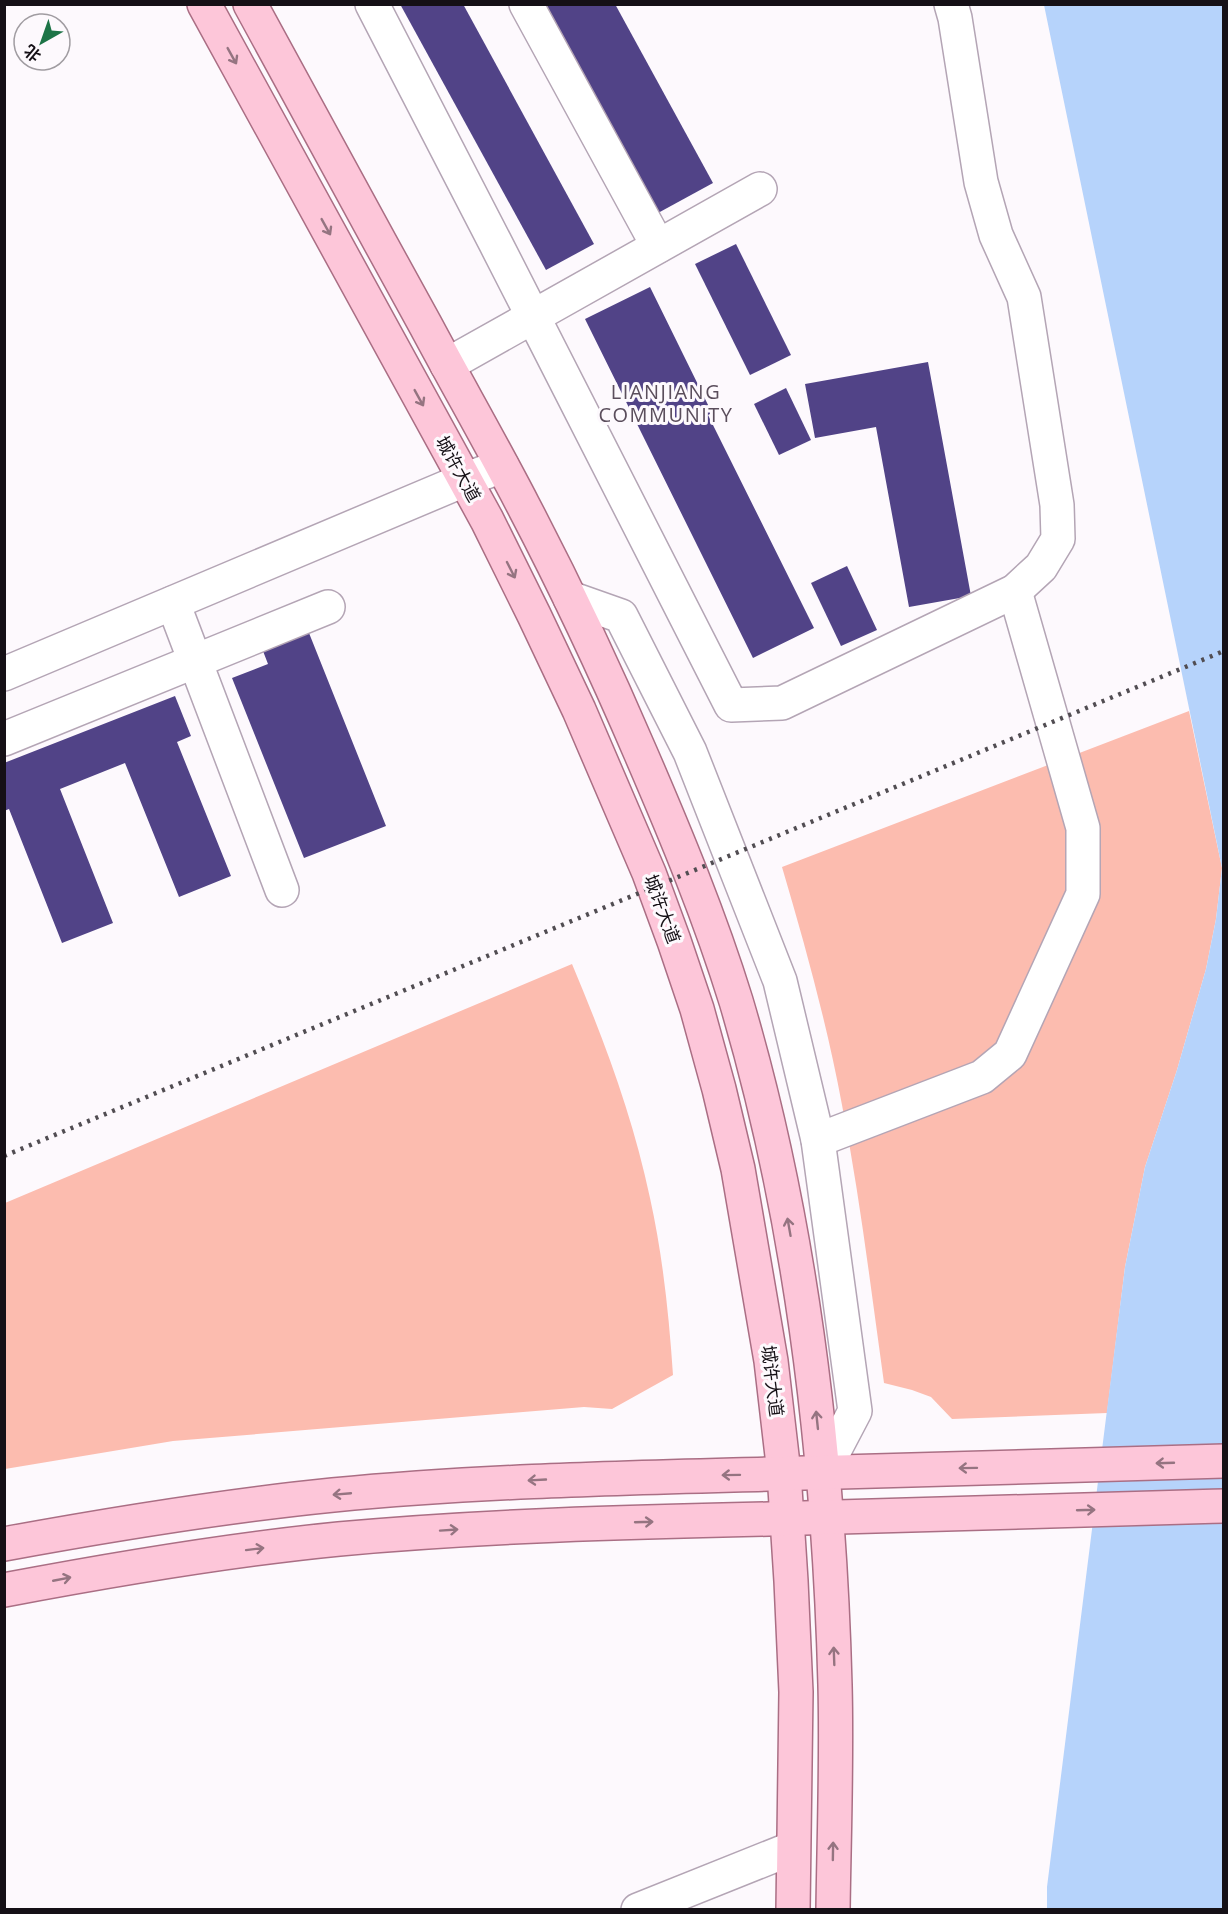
<svg xmlns="http://www.w3.org/2000/svg" width="1228" height="1914" font-family="'Open Sans','Noto Sans SC',sans-serif">
<rect width="100%" height="100%" fill="#fdf9fd"/>
<g fill="#fcbcaf">
<path d="M1189,711L1222,868L1216,919L1206,969L1177,1070L1145,1167L1125,1267L1107,1413L952,1419L931,1397L912,1390L884,1383C871,1290 860,1197 842,1105C827,1024 805,945 782,867Z"/>
<path d="M572,964C604,1040 633,1117 650,1198C663,1257 669,1316 673,1375L612,1409L584,1407L173,1441L5,1469V1203Z"/>
</g>
<polygon fill="#b6d3fb" points="1044,5 1223,5 1223,1909 1047,1909 1047,1887 1125,1267 1145,1167 1177,1070 1206,969 1216,919 1222,868"/>
<g fill="#514387">
<polygon points="400,4 463,4 594,244 546,270"/>
<polygon points="543,4 615,4 713,183 658,213"/>
<polygon points="736,244 791,355 750,375 695,264"/>
<polygon points="650,287 712,413 708,415 814,628 753,658 585,319"/>
<polygon points="928,362 971,596 909,607 876,427 815,438 805,384"/>
<polygon points="786,388 811,440 779,455 754,404"/>
<polygon points="847,566 877,630 841,646 811,583"/>
<polygon points="309,633 386,826 304,858 232,678 268,664 263,651"/>
<polygon points="175,696 191,736 177,742 231,876 179,897 125,763 60,789 113,923 62,943 9,809 4,811 4,763"/>
</g>
<g fill="none" stroke-linecap="round" stroke-linejoin="round">
<g stroke="#b4a5b5" stroke-width="36">
<g id="minor">
<polyline points="372,4 496,244 731,705 782,703 1015,591 1041,567 1058,539 1057,505 1024,297 996,235 981,182 955,18 951,4"/>
<polyline points="526,4 658,246"/>
<polyline points="447,365 760,189"/>
<polyline points="570,598 621,616 690,752 780,981 818,1140 855,1411 823,1472"/>
<polyline points="173,603 282,890"/>
<polyline points="4,674 464,480 502,466"/>
<polyline points="4,739 328,607"/>
<polyline points="818,1140 982,1077 1010,1054 1083,894 1083,828 1015,591"/>
<polyline points="638,1910 793,1848"/>
</g>
</g>
<g stroke="#aa6e84" stroke-width="36">
<g id="major">
<polyline points="204,4 487,520 534,615 579,710 649,873 674,941 697,1009 719,1089 738,1169 771,1361 784,1473 791,1581 796,1692 793,1910"/>
<path d="M250,4C309,112 367,219 426,326C458,386 492,445 523,505C566,587 605,670 641,754C676,835 710,917 736,1001C802,1223 829,1455 835,1685C837,1760 834,1835 833,1910"/>
<path d="M4,1544C113,1524 223,1506 333,1495C478,1481 623,1478 769,1474C920,1470 1072,1466 1224,1461"/>
<path d="M4,1590C115,1569 226,1550 339,1539C482,1526 625,1522 769,1519C920,1515 1072,1510 1224,1506"/>
</g>
</g>
<use href="#minor" stroke="#fff" stroke-width="33"/>
<use href="#major" stroke="#fdc6d9" stroke-width="33"/>
<polyline stroke="#514d52" stroke-width="4.5" stroke-dasharray="3 6" stroke-linecap="butt" points="4,1156 1224,651"/>
</g>
<defs><path id="oneway-shaft" d="M-6 0H5M1.5-3L5.5 0L1.5 3" fill="none" stroke-width="1.6" stroke-linecap="round" stroke-linejoin="round" transform="scale(1.5)"/></defs>
<g stroke="#957481">
<use href="#oneway-shaft" transform="translate(232 56) rotate(61)"/>
<use href="#oneway-shaft" transform="translate(326 227) rotate(61)"/>
<use href="#oneway-shaft" transform="translate(419 398) rotate(61)"/>
<use href="#oneway-shaft" transform="translate(511 570) rotate(63)"/>
<use href="#oneway-shaft" transform="translate(789 1227) rotate(-100)"/>
<use href="#oneway-shaft" transform="translate(817 1420) rotate(-96)"/>
<use href="#oneway-shaft" transform="translate(1165 1463) rotate(178)"/>
<use href="#oneway-shaft" transform="translate(968 1468) rotate(179)"/>
<use href="#oneway-shaft" transform="translate(731 1475) rotate(179)"/>
<use href="#oneway-shaft" transform="translate(537 1480) rotate(177)"/>
<use href="#oneway-shaft" transform="translate(342 1494) rotate(175)"/>
<use href="#oneway-shaft" transform="translate(1086 1510) rotate(-2)"/>
<use href="#oneway-shaft" transform="translate(644 1522) rotate(-2)"/>
<use href="#oneway-shaft" transform="translate(449 1530) rotate(-4)"/>
<use href="#oneway-shaft" transform="translate(255 1549) rotate(-7)"/>
<use href="#oneway-shaft" transform="translate(62 1579) rotate(-11)"/>
<use href="#oneway-shaft" transform="translate(834 1656) rotate(-92)"/>
<use href="#oneway-shaft" transform="translate(833 1851) rotate(-89)"/>
</g>
<g text-anchor="middle" stroke-width="6" stroke-linejoin="round" paint-order="stroke">
<g font-size="18" fill="#151016" stroke="#fdf9fd">
<text transform="translate(458 469) rotate(61)" y="6">城许大道</text>
<text transform="translate(662 909) rotate(70)" y="6">城许大道</text>
<text transform="translate(772 1381) rotate(83)" y="6">城许大道</text>
</g>
<g font-size="20" letter-spacing="1.5" fill="#5b4e5c" stroke="#fdf9fd">
<text x="666" y="399">LIANJIANG<tspan x="666" dy="23">COMMUNITY</tspan></text>
</g>
</g>
<rect width="1228" height="1914" fill="none" stroke="#151016" stroke-width="12"/>
<g transform="translate(42 42) rotate(220)"><circle r="28" fill="#fdf9fd" stroke="#a09ca1" stroke-width="1.5"/>
<path d="M0-4.5L10 22L0 15L-10 22Z" fill="#1d7447"/>
<text y="-9" font-size="16" font-weight="bold" text-anchor="middle" fill="#151016">北</text>
</g>
</svg>
